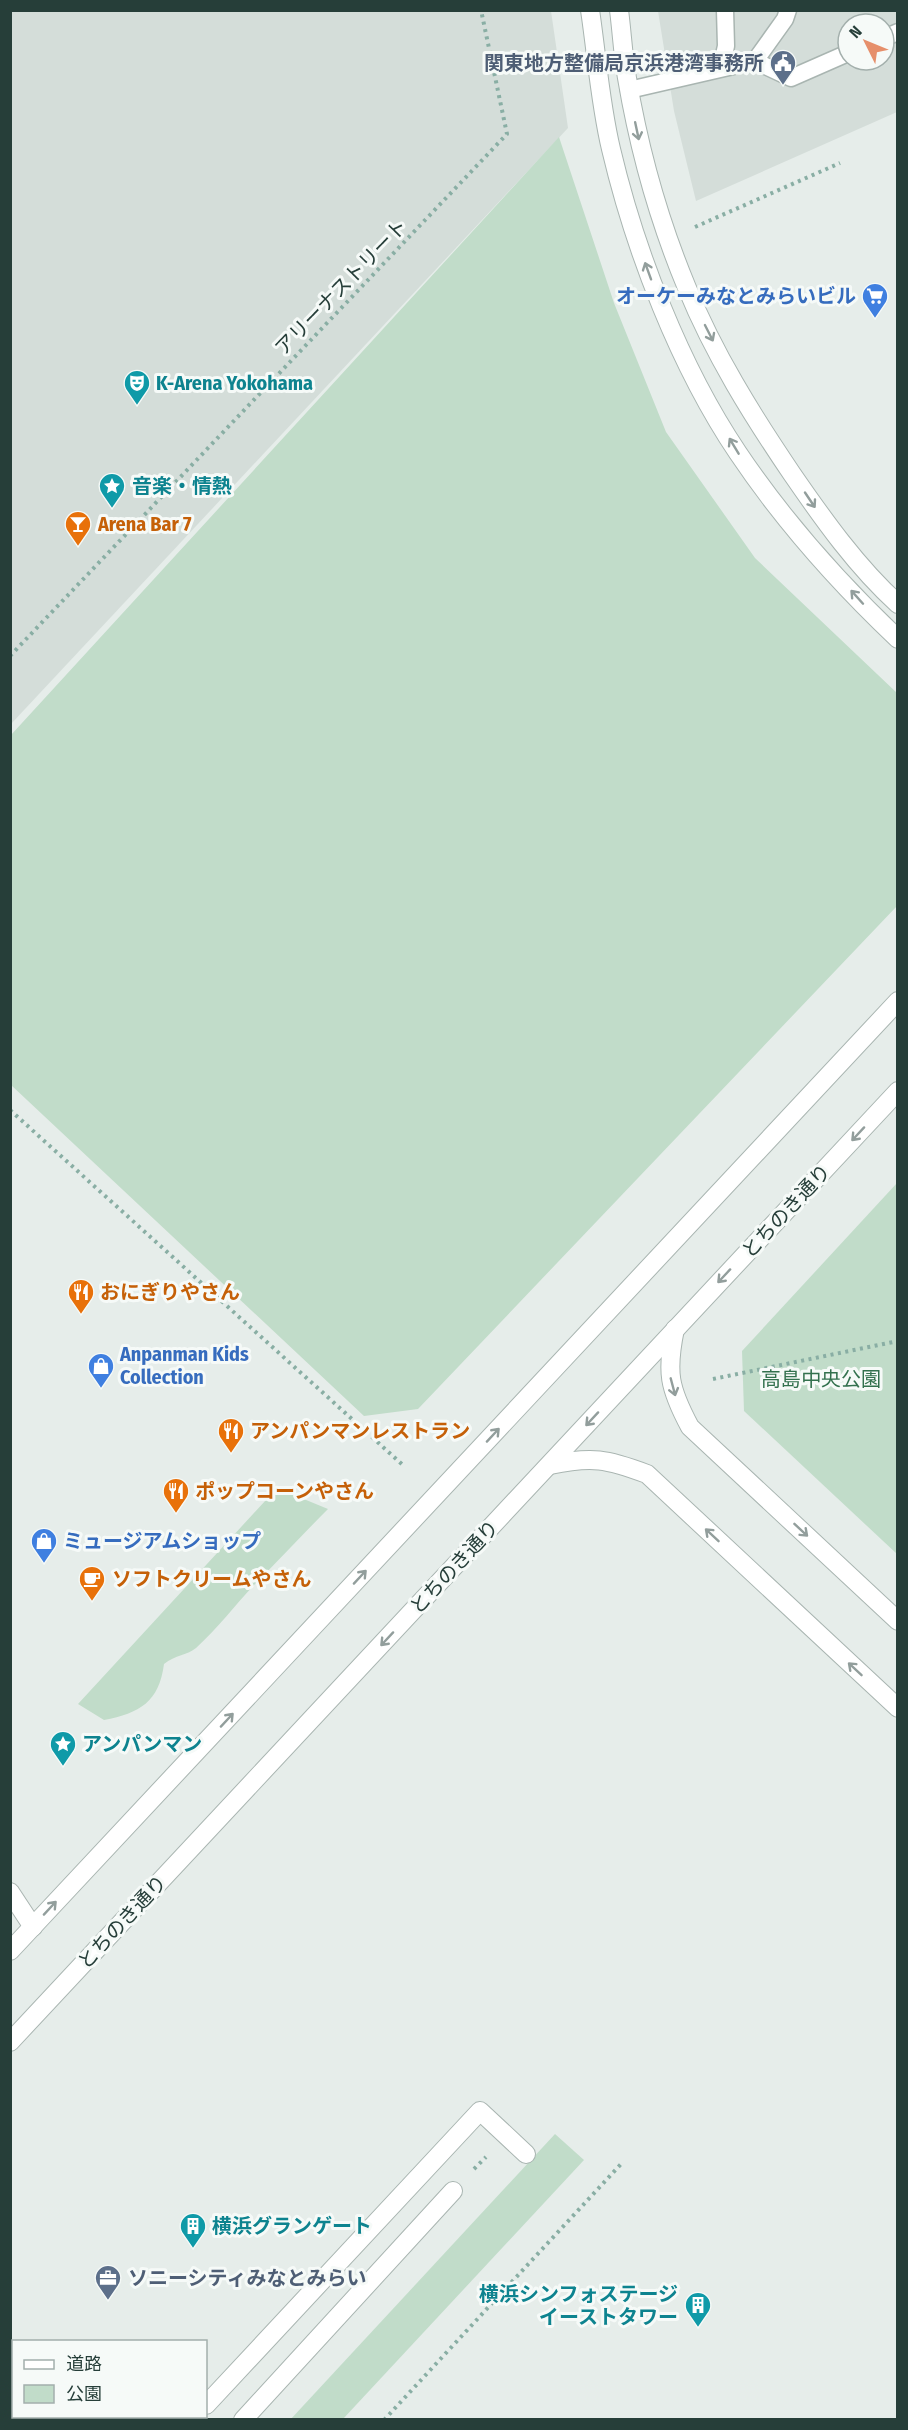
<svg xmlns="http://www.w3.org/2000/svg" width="908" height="2430" font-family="'Fira Sans Condensed','Noto Sans JP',sans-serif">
<rect width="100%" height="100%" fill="#e6edea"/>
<g fill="#d4ddd9" fill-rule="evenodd">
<polygon points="11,10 551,11 568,128 11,724"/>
<path d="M658,11H897V112L696,201L674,111ZM848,24H884V60H848Z"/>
</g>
<g fill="#c1dcc9">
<polygon points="559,137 614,303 666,432 755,558 897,693 897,906 418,1409 364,1416 11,1085 11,735"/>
<polygon points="897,1183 897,1554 744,1411 742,1351"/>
<path d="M277,1488L328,1509C303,1534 280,1559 255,1584C235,1605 218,1628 196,1648C188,1655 175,1655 164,1664C159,1702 140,1713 104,1720L78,1704Z"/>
<polygon points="555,2134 584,2160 343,2419 290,2420"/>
</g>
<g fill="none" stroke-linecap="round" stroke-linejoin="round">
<g stroke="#a9b5b1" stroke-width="19">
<g id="service">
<polyline points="884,38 898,32"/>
<polyline points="755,61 785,19 788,10"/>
<polyline points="721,68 726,46 725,10"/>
<polyline points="629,90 755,61 791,78 848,53"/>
</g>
</g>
<g stroke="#a9b5b1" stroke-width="20">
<g id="pedestrian">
<polyline points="206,2405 480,2111 526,2154"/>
<polyline points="192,2420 194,2416"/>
<polyline points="243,2420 453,2191"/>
</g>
</g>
<g stroke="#a9b5b1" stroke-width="20">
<g id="minor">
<path d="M590,10C597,57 600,103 611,149C635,251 680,367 738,453C783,520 839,583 898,639"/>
<path d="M619,10C622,33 623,56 627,78C639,149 659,221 687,288C714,354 752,415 792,474C823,519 857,567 898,604"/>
<polyline points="10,1892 33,1927"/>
</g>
</g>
<g stroke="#a9b5b1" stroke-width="20">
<g id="tertiary">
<path d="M675,1329C666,1372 669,1388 690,1427L898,1621"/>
<path d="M550,1465C592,1456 607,1459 647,1474L898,1708"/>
<polyline points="10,1951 898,1001"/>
<polyline points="10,2042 898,1091"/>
</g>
</g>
<g stroke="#89aea4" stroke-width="4" stroke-dasharray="3 4.5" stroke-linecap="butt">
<polyline points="695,227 840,163"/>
<polyline points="10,656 507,134 481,10"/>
<polyline points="10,1110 404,1466"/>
<polyline points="713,1379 898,1341"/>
<polyline points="474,2169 486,2157"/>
<polyline points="384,2420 621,2164"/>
</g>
<use href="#service" stroke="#fff" stroke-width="16"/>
<use href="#pedestrian" stroke="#fff" stroke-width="18"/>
<use href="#minor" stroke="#fff" stroke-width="18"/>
<use href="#tertiary" stroke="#fff" stroke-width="18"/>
</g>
<defs><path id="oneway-shaft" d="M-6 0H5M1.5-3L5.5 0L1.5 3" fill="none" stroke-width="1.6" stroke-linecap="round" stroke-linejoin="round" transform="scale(1.5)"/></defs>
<g stroke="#929e9c">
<use href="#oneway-shaft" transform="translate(637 131) rotate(78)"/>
<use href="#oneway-shaft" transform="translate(648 271) rotate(-110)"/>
<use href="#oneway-shaft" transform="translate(709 333) rotate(63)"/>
<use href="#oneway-shaft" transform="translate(734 446) rotate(-121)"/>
<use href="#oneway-shaft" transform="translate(810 500) rotate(56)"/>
<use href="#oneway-shaft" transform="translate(857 597) rotate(-132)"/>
<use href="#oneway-shaft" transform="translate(858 1134) rotate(133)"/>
<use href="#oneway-shaft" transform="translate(724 1276) rotate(133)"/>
<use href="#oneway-shaft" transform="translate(673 1387) rotate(75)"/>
<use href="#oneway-shaft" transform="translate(592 1419) rotate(133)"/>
<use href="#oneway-shaft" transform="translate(493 1435) rotate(-47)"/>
<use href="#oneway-shaft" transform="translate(801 1530) rotate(43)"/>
<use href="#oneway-shaft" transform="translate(712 1535) rotate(-137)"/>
<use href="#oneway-shaft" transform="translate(360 1577) rotate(-47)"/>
<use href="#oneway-shaft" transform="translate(387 1639) rotate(133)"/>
<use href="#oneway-shaft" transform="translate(855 1669) rotate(-137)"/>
<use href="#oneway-shaft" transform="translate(227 1720) rotate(-47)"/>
<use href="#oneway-shaft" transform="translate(50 1908) rotate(-47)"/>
</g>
<defs>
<g id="civic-pin" transform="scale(1.35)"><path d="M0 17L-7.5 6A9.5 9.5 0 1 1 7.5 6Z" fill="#5c6f8a" stroke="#f6faf8"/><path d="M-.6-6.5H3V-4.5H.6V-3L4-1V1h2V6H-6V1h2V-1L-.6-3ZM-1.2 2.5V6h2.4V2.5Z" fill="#fff"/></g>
<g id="supermarket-pin" transform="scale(1.35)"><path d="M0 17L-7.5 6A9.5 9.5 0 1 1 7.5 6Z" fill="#3f7fe0" stroke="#f6faf8"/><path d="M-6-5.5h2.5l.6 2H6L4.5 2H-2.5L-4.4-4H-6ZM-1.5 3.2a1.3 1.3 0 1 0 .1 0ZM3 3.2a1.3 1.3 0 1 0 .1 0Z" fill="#fff"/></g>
<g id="theatre-pin" transform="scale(1.35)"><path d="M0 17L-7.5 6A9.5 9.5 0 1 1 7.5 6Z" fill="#0f9aa8" stroke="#f6faf8"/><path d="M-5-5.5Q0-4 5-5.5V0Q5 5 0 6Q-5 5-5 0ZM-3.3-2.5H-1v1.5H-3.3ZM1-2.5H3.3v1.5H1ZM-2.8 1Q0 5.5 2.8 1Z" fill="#fff"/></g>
<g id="sight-pin" transform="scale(1.35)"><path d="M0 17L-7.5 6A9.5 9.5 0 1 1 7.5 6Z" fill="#0f9aa8" stroke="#f6faf8"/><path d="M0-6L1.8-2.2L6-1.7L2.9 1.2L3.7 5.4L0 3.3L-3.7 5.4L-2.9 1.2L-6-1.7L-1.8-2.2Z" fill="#fff"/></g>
<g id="bar-pin" transform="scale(1.35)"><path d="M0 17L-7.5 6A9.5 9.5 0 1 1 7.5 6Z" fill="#e8710a" stroke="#f6faf8"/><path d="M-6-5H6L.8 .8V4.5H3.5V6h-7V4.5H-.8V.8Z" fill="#fff"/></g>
<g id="restaurant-pin" transform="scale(1.35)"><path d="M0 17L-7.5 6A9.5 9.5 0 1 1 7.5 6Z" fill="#e8710a" stroke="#f6faf8"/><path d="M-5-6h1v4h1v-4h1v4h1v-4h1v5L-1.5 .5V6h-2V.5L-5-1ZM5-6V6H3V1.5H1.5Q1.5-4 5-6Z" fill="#fff"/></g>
<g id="shop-pin" transform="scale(1.35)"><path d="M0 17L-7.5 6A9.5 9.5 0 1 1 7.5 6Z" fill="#3f7fe0" stroke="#f6faf8"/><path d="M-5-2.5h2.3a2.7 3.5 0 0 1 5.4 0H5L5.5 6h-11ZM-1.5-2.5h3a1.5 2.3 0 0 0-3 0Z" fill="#fff"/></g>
<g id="cafe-pin" transform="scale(1.35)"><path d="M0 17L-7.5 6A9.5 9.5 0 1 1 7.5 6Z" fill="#e8710a" stroke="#f6faf8"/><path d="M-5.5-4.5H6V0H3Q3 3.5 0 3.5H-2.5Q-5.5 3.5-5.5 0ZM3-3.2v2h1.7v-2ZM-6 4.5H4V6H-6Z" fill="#fff"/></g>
<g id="building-pin" transform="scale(1.35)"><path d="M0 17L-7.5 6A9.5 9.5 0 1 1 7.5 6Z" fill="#0f9aa8" stroke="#f6faf8"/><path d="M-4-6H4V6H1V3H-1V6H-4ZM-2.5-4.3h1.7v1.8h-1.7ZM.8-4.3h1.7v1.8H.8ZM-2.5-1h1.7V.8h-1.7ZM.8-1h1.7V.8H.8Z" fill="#fff"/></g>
<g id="office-pin" transform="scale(1.35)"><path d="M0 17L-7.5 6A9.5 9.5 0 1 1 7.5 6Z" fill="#5c6f8a" stroke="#f6faf8"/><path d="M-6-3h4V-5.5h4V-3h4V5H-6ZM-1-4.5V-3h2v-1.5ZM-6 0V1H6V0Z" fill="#fff"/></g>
</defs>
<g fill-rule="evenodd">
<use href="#civic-pin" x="783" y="63"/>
<use href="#supermarket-pin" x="875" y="296"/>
<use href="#theatre-pin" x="137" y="383"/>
<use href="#sight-pin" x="112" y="486"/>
<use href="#bar-pin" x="78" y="524"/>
<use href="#restaurant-pin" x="81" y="1292"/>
<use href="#shop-pin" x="101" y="1366"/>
<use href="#restaurant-pin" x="231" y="1431"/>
<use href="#restaurant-pin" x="176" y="1491"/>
<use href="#shop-pin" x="44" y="1541"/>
<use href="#cafe-pin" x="92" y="1579"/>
<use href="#sight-pin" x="63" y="1744"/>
<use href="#building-pin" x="193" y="2226"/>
<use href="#office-pin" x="108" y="2278"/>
<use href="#building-pin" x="698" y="2305"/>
</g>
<g text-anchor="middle" stroke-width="6" stroke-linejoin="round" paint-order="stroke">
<g font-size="20" font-weight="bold" fill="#4e5e75" stroke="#f6faf8" text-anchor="end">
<text x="764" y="70">関東地方整備局京浜港湾事務所</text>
<text x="128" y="2285" text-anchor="start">ソニーシティみなとみらい</text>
</g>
<g font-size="20" fill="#263e39" stroke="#f6faf8">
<text transform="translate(341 287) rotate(-46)" y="7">アリーナストリート</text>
<text transform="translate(786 1211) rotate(-47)" y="7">とちのき通り</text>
<text transform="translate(454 1567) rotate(-47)" y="7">とちのき通り</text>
<text transform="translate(122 1922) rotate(-47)" y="7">とちのき通り</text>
</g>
<g font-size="20" font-weight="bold" fill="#366cbe" stroke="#f6faf8" text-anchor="start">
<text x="856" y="303" text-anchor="end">オーケーみなとみらいビル</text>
<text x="120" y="1361">Anpanman Kids<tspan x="120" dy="23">Collection</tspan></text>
<text x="63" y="1548">ミュージアムショップ</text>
</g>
<g font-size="20" font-weight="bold" fill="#0d838f" stroke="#f6faf8" text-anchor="start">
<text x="156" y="390">K-Arena Yokohama</text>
<text x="132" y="493">音楽・情熱</text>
<text x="82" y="1751">アンパンマン</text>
<text x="212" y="2233">横浜グランゲート</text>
<text x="678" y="2301" text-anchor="end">横浜シンフォステージ<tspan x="678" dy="23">イーストタワー</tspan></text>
</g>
<g font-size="20" font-weight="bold" fill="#c56008" stroke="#f6faf8" text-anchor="start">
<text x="98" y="531">Arena Bar 7</text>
<text x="100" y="1299">おにぎりやさん</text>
<text x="250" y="1438">アンパンマンレストラン</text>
<text x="195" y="1498">ポップコーンやさん</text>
<text x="112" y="1586">ソフトクリームやさん</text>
</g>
<g font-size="20" fill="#33714e" stroke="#f6faf8">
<text x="821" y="1386">高島中央公園</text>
</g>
</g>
<rect width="908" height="2430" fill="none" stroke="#263e39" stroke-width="24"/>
<rect x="12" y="2340" width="195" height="78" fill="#f6faf8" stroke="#a3afac" stroke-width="1.5"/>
<rect x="24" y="2360" width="30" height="9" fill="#ffffff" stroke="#a3afac" stroke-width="1.5"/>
<text x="66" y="2370" font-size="18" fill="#263e39">道路</text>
<rect x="24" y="2385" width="30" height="18" fill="#c1dcc9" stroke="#a3afac" stroke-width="1.5"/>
<text x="66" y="2400" font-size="18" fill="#263e39">公園</text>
<g transform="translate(866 42) rotate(313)"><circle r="28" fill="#f6faf8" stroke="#a3afac" stroke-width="1.5"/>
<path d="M0-4.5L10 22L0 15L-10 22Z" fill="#e68f6b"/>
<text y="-9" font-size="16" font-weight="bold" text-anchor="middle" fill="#263e39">N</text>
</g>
</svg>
